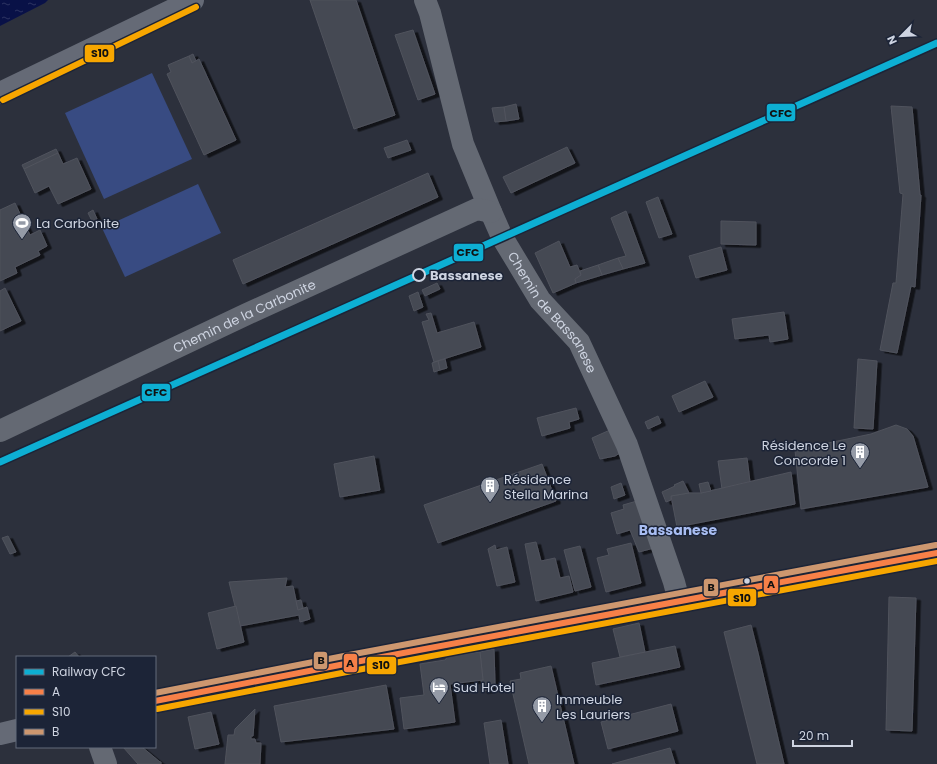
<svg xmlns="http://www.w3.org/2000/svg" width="937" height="764" font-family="Poppins,sans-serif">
<defs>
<pattern id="water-ripples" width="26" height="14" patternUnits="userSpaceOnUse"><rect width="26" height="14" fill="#091147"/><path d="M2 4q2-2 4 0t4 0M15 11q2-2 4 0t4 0" fill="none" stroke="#2c3361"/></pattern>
<filter id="shadow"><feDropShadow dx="4.5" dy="2.5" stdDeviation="0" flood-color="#0009"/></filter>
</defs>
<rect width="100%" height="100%" fill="#2c303c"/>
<g fill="#384b82">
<polygon points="152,73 192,159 104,199 65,113"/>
<polygon points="198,184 221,233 125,277 102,228"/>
</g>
<polygon fill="url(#water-ripples)" points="0,0 48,0 45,3 0,26"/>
<g fill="#454952" stroke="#50535d" filter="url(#shadow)">
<polygon points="310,0 356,0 395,115 354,129"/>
<polygon points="413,30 435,94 418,100 395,35"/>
<polygon points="193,54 196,61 192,63 189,56"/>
<polygon points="189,56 192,63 199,59 236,140 204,155 167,74 171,72 168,65"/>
<polygon points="516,104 519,119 506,121 504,107"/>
<polygon points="891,106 912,107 920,195 921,195 915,287 911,286 897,353 880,350 893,283 896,283 903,194 900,193"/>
<polygon points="504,107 506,121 495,122 492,108"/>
<polygon points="407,140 411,150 388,158 384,148"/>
<polygon points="567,147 575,163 511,193 503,177"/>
<polygon points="56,149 58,153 24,169 22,165"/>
<polygon points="58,153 63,164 77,158 91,189 58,204 49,186 35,193 24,169"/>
<polygon points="428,173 438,197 243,284 233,260"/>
<polygon points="658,197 672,234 659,238 646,202"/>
<polygon points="15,203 30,235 40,230 47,246 38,251 40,255 15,267 17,273 0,281 0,210"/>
<polygon points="93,210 97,219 92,221 88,213"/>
<polygon points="626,211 645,263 623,269 618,258 626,256 611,218"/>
<polygon points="721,221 756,222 756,245 721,244"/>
<polygon points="559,241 570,267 577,265 581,275 575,279 576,283 553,293 535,253"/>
<polygon points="721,247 727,270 696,278 689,256"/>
<polygon points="618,258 623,269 602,275 598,265"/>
<polygon points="598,265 602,275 576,283 575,279 581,275 580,271"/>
<polygon points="437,283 440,289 425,296 422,290"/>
<polygon points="5,288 21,321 0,331 0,291"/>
<polygon points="418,292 423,307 414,311 409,296"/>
<polygon points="784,312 788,339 770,342 769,335 735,339 732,319"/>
<polygon points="431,313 437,333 474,322 481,347 434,362 422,322 429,320 426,314"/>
<polygon points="445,359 447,368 440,370 438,361"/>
<polygon points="858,359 877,361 873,429 854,428"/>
<polygon points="438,361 440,370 434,372 432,363"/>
<polygon points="705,381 713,397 679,412 672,396"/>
<polygon points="576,408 579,419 569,422 570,428 542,436 537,418"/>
<polygon points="658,416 661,423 648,429 645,422"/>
<polygon points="896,425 907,429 913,436 928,487 801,509 795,450 871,434"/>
<polygon points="610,430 620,453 615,456 600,459 592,438"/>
<polygon points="374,456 380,490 340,497 334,464"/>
<polygon points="747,458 750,482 722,489 718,461"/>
<polygon points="542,464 556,501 438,543 424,505"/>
<polygon points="791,472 795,504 677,527 671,496 689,493 701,493"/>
<polygon points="683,481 689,493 671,496 671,500 666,502 662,492 675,486 674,485"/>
<polygon points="708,482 711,491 701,493 699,484"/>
<polygon points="621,483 625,495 614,499 611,487"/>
<polygon points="637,501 654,548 639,552 630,530 617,534 611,513 624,509 623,505"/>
<polygon points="8,536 16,552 10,554 2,538"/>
<polygon points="536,542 541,561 555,558 560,578 569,576 573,592 536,601 525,544"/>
<polygon points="631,543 641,583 606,592 597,558 609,555 607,549"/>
<polygon points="495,545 496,550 507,547 515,582 497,586 488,549"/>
<polygon points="580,546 591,587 575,591 564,550"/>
<polygon points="287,578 285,587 293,586 298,610 307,607 310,619 300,622 299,615 240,626 229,582"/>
<polygon points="889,597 916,598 912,731 886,730"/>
<polygon points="301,600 303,608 298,610 296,601"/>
<polygon points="236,606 244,642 217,649 208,613"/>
<polygon points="639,623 645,652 620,657 613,629"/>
<polygon points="751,625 758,653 784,764 757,764 724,632"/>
<polygon points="675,646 680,667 596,685 592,663"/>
<polygon points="494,649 495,684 491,685 491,690 483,691 481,680 483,680 480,652"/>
<polygon points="75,652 79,657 80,656 81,657 68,657"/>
<polygon points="480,652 483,680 450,684 455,722 404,729 400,698 424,695 420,664 445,660 448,656"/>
<polygon points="551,666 574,764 529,764 510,681 521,679 520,673"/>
<polygon points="386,685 394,729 281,742 274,706"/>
<polygon points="671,704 678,731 608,749 601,722"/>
<polygon points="255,709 253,736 251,736 251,739 255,739 256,743 261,743 260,764 225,764 228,735 234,735 235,729"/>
<polygon points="211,712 219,744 195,749 188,717"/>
<polygon points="501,720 508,764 490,764 484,723"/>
<polygon points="123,747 142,747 160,762 161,762 161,764 138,764"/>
<polygon points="670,748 675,764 612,764"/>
</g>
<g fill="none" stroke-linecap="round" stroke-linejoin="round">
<g stroke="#646973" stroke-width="22">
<path id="s1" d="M425,0L430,13L463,144L491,212L502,237L540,300L579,342L627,445L674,582L679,601"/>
<path id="s2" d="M0,431L247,314L477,209L491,212"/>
<polyline points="100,747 106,764"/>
</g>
<g stroke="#656a76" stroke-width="22">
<polyline points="0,93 193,0"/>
<path d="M155,701C415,649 676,603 937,553"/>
<polyline points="0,734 17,730"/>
</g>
<g stroke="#1c2437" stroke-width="9">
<polyline id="bus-1" points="155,701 350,663 937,553"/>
</g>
<g stroke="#1c2437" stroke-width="9">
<g id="bus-2">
<polyline points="3,100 196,7"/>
<polyline points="157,709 352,671 937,561"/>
</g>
</g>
<g stroke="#1c2437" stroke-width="9">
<polyline id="bus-3" points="155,693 349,655 936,545"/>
</g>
<use href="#bus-1" stroke="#f78048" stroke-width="6"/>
<use href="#bus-2" stroke="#f7a600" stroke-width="6"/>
<use href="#bus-3" stroke="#cd976f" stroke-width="6"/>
<g stroke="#1c2437" stroke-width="10">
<polyline id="rail-1" points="0,462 937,43"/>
</g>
<use href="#rail-1" stroke="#0dafd3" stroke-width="7"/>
</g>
<defs>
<g id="stadium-pin" transform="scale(1)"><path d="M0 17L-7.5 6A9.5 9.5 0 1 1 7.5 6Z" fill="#959ba7" stroke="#1c2437"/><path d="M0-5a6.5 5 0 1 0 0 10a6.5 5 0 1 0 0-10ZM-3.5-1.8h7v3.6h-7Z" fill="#fff"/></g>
<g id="building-pin" transform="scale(1)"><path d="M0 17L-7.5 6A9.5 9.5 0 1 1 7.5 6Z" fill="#959ba7" stroke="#1c2437"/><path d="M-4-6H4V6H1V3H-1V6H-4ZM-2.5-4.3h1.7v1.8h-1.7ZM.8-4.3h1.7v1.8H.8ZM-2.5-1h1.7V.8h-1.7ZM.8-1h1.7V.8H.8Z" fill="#fff"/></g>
<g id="hotel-pin" transform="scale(1)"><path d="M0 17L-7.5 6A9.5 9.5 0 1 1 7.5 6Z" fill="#959ba7" stroke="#1c2437"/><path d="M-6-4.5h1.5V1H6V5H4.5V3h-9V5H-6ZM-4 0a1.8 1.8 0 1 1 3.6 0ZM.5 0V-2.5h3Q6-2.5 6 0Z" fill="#fff"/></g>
</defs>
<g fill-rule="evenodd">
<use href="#stadium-pin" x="22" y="223"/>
<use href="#building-pin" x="860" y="452"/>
<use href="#building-pin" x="490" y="486"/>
<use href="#hotel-pin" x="439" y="687"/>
<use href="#building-pin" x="542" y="706"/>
</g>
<circle fill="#1c2437" stroke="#ced4e1" stroke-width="2" cx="419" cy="275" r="6"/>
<circle fill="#ced4e1" stroke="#1c2437" stroke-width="1.5" cx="747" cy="581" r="3.5"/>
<g text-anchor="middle" stroke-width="3" stroke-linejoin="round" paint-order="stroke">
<g font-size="13" fill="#ced4e1" stroke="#1c2437" text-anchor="start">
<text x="36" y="228">La Carbonite</text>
<text x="846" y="450" text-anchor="end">Résidence Le<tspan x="846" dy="15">Concorde 1</tspan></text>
<text x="504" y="484">Résidence<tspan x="504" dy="15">Stella Marina</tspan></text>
<text x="453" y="692">Sud Hotel</text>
<text x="556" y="704">Immeuble<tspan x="556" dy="15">Les Lauriers</tspan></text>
</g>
<g font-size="13" font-weight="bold" fill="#ced4e1" stroke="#1c2437" text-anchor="start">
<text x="430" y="280">Bassanese</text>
</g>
<g font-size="13" fill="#ced4e1" stroke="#1c2437">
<text dy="5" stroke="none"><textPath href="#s1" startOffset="341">Chemin de Bassanese</textPath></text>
<text dy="5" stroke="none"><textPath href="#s2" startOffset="270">Chemin de la Carbonite</textPath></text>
</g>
<g font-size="14" font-weight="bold" fill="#a9bef3" stroke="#1c2437">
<text x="678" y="535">Bassanese</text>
</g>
</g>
<g stroke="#1c2437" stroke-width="1.5">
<rect x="84" y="44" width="31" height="19" rx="4" fill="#f7a600"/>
<rect x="766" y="103" width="30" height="19" rx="4" fill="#0dafd3"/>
<rect x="453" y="243" width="31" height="19" rx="4" fill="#0dafd3"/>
<rect x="141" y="383" width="30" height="19" rx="4" fill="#0dafd3"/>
<rect x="763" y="575" width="16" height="19" rx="4" fill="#f78048"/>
<rect x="703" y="578" width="16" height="19" rx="4" fill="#cd976f"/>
<rect x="727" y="588" width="30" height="19" rx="4" fill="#f7a600"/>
<rect x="313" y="651" width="15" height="19" rx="4" fill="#cd976f"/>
<rect x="343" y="653" width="15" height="20" rx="4" fill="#f78048"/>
<rect x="366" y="656" width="31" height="19" rx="4" fill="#f7a600"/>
</g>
<g font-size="11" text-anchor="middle" font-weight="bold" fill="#111">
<text x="100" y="57">S10</text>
<text x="781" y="117">CFC</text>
<text x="468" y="256">CFC</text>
<text x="156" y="396">CFC</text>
<text x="771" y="588">A</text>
<text x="711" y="591">B</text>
<text x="742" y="602">S10</text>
<text x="321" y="664">B</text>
<text x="350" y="667">A</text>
<text x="381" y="669">S10</text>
</g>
<rect x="16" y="656" width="140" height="92" fill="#1c2437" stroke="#636a7b"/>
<rect x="24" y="669" width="20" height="6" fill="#0dafd3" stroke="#636a7b"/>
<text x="52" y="676" font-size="12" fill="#ced4e1">Railway CFC</text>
<rect x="24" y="689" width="20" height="6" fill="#f78048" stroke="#636a7b"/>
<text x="52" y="696" font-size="12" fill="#ced4e1">A</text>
<rect x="24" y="709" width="20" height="6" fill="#f7a600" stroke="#636a7b"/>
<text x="52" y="716" font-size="12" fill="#ced4e1">S10</text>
<rect x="24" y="729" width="20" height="6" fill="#cd976f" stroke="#636a7b"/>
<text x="52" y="736" font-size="12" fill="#ced4e1">B</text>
<g transform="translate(901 36) rotate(246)" stroke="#1c2437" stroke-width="3" paint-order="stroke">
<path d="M0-3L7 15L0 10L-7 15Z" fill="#ced4e1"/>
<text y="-6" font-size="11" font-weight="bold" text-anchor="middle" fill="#ced4e1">N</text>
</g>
<path d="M793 740v6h59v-6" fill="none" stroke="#ced4e1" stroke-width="2"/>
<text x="799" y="740" font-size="12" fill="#ced4e1" stroke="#1c2437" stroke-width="3" paint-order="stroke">20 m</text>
</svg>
